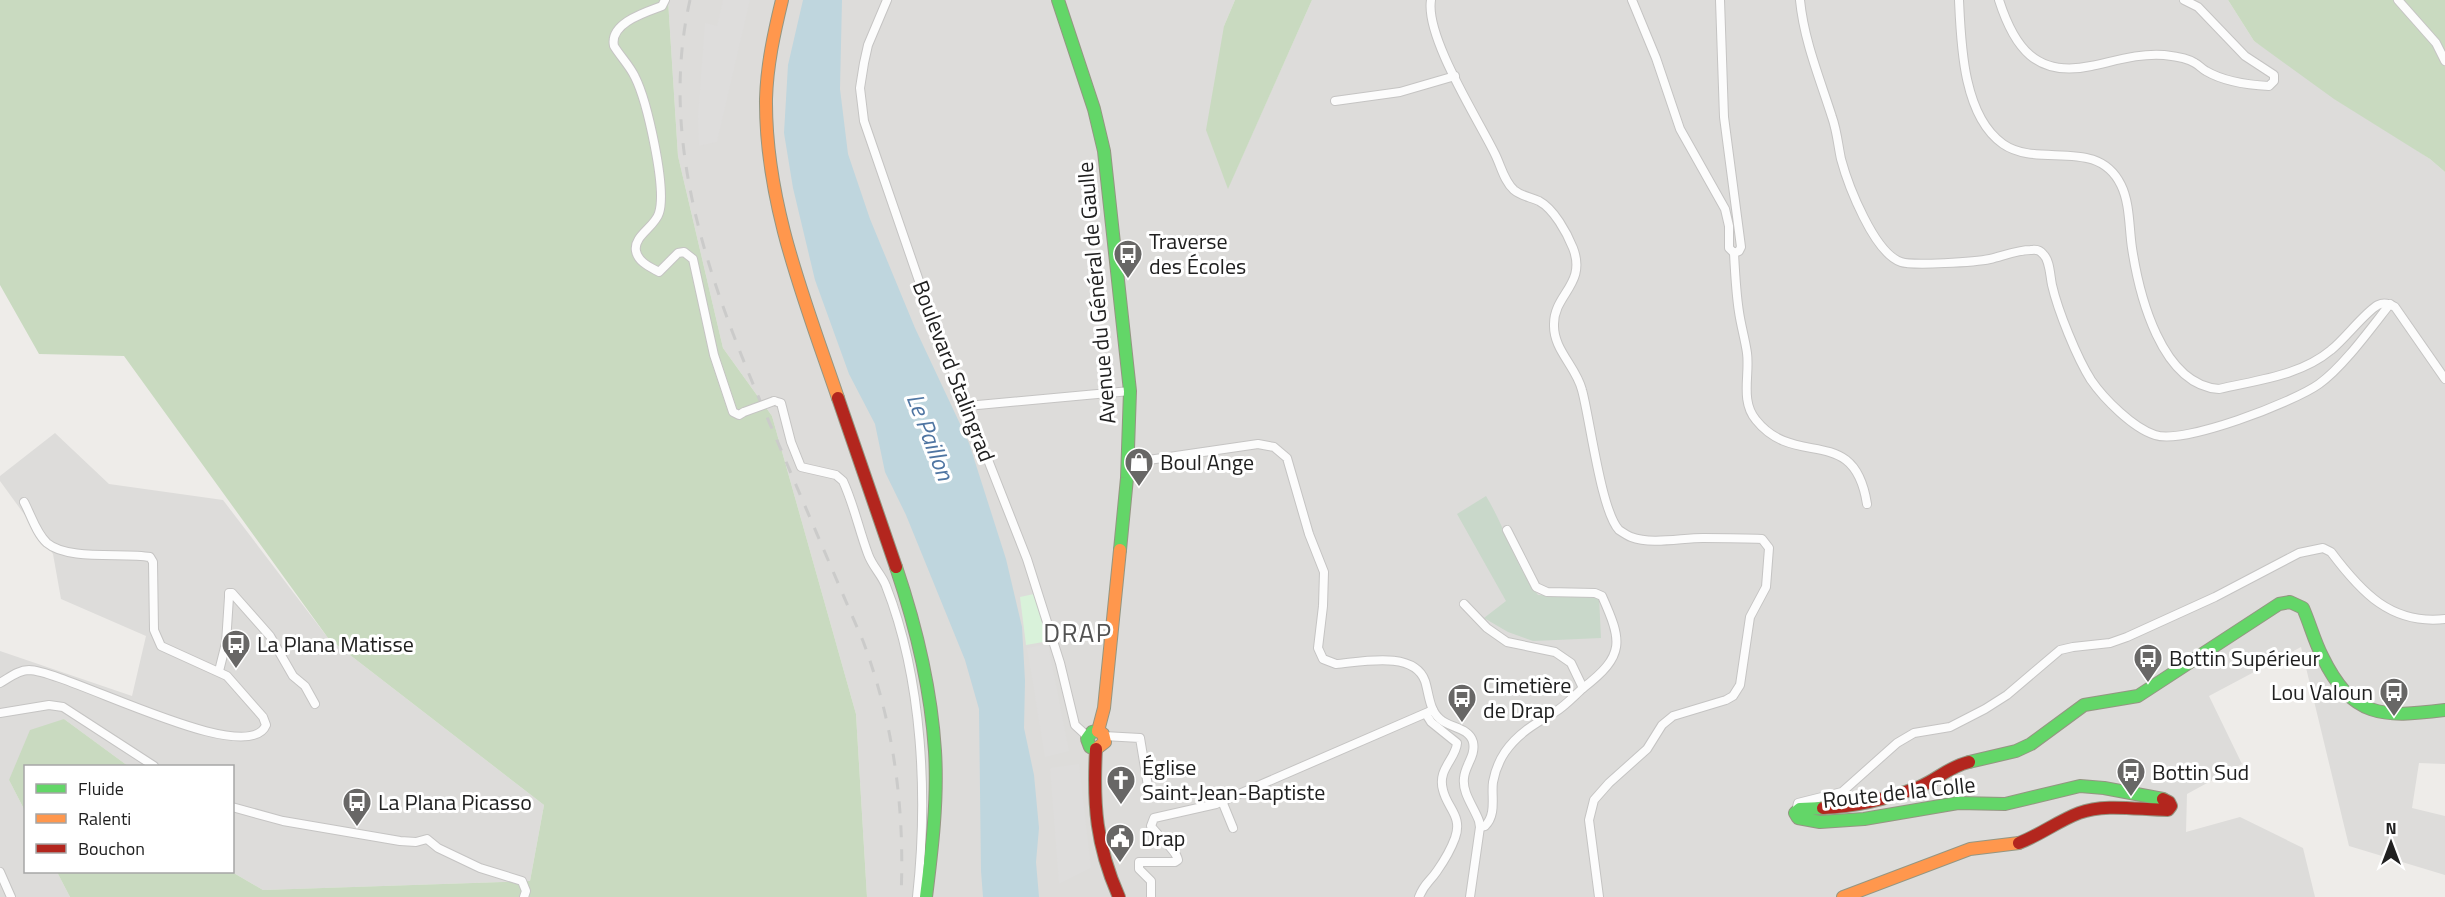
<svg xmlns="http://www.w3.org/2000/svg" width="2445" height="897" font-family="'Titillium Web',sans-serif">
<rect width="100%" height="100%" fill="#eeece9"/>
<g fill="#dddcda">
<polygon points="668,0 1235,0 1224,26 1228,188 1312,0 2228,0 2254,41 2430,159 2445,172 2445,764 2419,763 2412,808 2445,816 2445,875 2349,846 2301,647 2209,696 2242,764 2187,794 2186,832 2240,817 2303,848 2315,897 867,897 856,714 772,416 723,348 678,156"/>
<polygon points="55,433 109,484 223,500 328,638 544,805 530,881 263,890 232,872 232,766 128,766 64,719 9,780 25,811 26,872 57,872 70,897 0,897 0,651 132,696 146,636 61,599 53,554 0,481 0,476"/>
</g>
<g fill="#c9dac0">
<polygon points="0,0 668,0 678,156 723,348 772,416 856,714 867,897 70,897 57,872 232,872 263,890 530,881 544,805 328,638 124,356 39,354 0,285"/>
<polygon points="1235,0 1312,0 1228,189 1206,130 1224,26"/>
<polygon points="2228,0 2445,0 2445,172 2430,159 2334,99 2254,41"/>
<polygon points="64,719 128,766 26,766 25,811 9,780 30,730"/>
</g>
<path fill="#c9d8ca" d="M1486,496C1506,529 1515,565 1538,595L1599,597L1601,638L1533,641L1508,632L1484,618L1506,601L1457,514Z"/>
<polygon fill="#d9f2da" points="1034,594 1049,641 1026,645 1020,597"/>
<g fill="#dedddc">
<polygon points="723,0 750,0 717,142 699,146 698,116 705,23 717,26"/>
<polygon points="1048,644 1069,751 1045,757 1027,648"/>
<polygon points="1079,764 1091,868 1059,884 1050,768"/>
</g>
<polygon fill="#bfd6de" points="803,0 842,0 840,89 848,154 870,219 915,328 969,443 1006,559 1022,627 1025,681 1024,728 1034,775 1039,828 1036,862 1039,897 983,897 981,871 979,709 965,660 906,515 885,472 875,424 849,374 815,280 793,188 784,133 788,65"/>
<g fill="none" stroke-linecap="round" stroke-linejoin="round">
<g stroke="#c5c4c3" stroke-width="10">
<g id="street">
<path d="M665,0L662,6C646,12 609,23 614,46C620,56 630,66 635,77C647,101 667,188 659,213C655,227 633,236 636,251C638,262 650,267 659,272L678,253L684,252L693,259L714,355L733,412L739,415L744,412"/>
<polyline points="887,0 868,45 864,63 860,88 864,121 929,310 1027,559 1060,663 1075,725 1088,737"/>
<path d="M1431,0C1425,37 1478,119 1495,154C1501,166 1504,181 1514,190C1521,196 1530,197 1539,201C1554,209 1567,233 1573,248C1587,284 1554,294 1554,324C1553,350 1576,366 1582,390C1590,419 1601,511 1619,530C1622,532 1628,536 1631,537C1652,545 1681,538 1703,538C1723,538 1743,538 1762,539L1769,548L1766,587L1750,617L1740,685L1733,696L1726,700L1673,716L1662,725L1647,749L1609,783L1594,800L1589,820L1599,897"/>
<polyline points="1632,0 1656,58 1680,129 1725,209 1729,226 1729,248 1734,253 1739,251 1741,247 1724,117 1720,0"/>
<path d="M1800,0C1804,41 1820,79 1832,117C1837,131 1838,145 1841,159C1848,185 1874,253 1901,262C1912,266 1976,262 1990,259C2003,256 2017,250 2031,250C2036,249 2040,250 2043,254C2050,260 2050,276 2052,285C2058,311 2077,358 2091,380C2104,399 2133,428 2155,435C2183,445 2294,402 2319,384C2343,367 2371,328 2390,304"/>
<path d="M1959,0C1961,44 1963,116 2003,144C2039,169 2097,136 2121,185C2130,203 2129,228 2132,248C2139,294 2161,385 2219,389C2257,380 2300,376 2331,350C2345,339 2365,312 2378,305C2384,302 2390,304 2395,307L2445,379"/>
<path d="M1999,0C2014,47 2036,78 2091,66C2115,61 2139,53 2164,55C2173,56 2186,57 2195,63C2199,65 2202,69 2206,71C2223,81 2249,85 2269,86L2274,81V75L2245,56L2198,7L2184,0"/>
<polyline points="2398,0 2436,43 2445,61"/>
<polyline points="1335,101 1400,92 1455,76"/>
<path d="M1734,253C1735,272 1736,293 1739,312C1741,326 1745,339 1747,353C1750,375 1740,401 1756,420C1796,470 1854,422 1867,504"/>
<path d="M774,401L781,403L791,442L801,467L836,475L843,481C854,505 859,530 868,554C872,566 882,575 886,586C923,680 928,798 917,897"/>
<polyline points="967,406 1130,391"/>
<path d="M1128,463L1258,444L1274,447L1287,458L1309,534L1324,572L1323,606L1318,648L1323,659L1336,664C1361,662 1414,650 1425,681C1429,693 1429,710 1440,719C1449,728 1469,727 1473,742C1476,756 1465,765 1464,778C1462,793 1474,807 1479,821L1480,827L1470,897"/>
<path d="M1507,530L1536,587L1547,592L1595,593L1602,596C1622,641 1626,655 1583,688"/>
<path d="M1464,604L1487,628L1507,642L1555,652L1571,663L1583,688C1574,696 1565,706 1555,712C1536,723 1518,733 1505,752C1499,761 1495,771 1493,782C1491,796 1497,814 1485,826L1480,827"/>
<polyline points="219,671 226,643 229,597 229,593 232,593 270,636 293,676 305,686 315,704"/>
<path d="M0,683C9,678 18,670 29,670C67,671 248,770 266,725L263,717L227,676L161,646L154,630L153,562L150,557C124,552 68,561 47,543C36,533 31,515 24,502"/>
<polyline points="0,713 49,705 63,707 154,766"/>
<polyline points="1104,736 1140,738 1148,786"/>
<polyline points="1222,801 1233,828"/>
<polyline points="232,807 283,821 400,841 416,842 427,839 438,848 480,868 522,881 526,891 524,897"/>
<path d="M1796,811L1798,803L1842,792L1897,743L1914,733L1950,727L1985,709L2007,695L2060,650L2073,647L2110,643L2127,637L2215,597L2299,553L2323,548L2331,552C2361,592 2391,625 2445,619"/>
<polyline points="0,872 11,897"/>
<path d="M1151,897V881L1139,869V862H1175L1178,860C1176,849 1158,837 1151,826L1154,818L1216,804L1433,710"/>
<path d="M1419,897C1425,882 1429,883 1437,871C1444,861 1451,849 1455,838C1463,816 1447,808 1443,790C1437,769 1456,759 1457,743L1431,722L1426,714"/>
</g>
</g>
<g stroke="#949682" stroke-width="14">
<g id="fast">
<polyline points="1058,0 1094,109 1104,151 1130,391 1127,478 1120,550"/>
<path d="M896,567C916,626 931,689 935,751C938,800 932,849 926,897"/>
<polyline points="1096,749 1090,747 1087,739 1092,732 1098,731"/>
<path d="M1969,762L2016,751L2031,744L2084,705L2138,696L2279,604L2290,602L2303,608C2310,624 2314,640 2322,656C2352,718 2382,718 2445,710"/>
<polyline points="1823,808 1800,809 1795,813 1798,818 1820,822 1864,819 1958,803 2005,804 2080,786 2104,788 2163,799"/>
</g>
</g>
<g stroke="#949682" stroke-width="14">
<g id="slow">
<path d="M782,0C774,33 767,65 766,99C765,203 805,301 838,398"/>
<polyline points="1098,731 1104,708 1120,550"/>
<polyline points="1096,749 1105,742 1103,734 1098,731"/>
<polyline points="1843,897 1970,849 2019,843"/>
</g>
</g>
<g stroke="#949682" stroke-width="14">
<g id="jam">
<polyline points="838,398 896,567"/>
<path d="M1096,749C1093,805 1096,845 1119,897"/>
<path d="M1823,808C1855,807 1890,798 1919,787C1937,780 1948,767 1969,762"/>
<path d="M2019,843C2040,835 2058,821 2079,813C2105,803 2140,810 2168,810L2171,806L2169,802L2163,799"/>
</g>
</g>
<use href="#street" stroke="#fcfcfc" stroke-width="8"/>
<use href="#fast" stroke="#63d668" stroke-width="12"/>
<use href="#slow" stroke="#ff974d" stroke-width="12"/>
<use href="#jam" stroke="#b3261e" stroke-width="12"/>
<path stroke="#cbcbca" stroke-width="3" stroke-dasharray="12 12" stroke-linecap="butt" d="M690,0C655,154 719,306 779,445C807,511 835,576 863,641C894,724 905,809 901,897"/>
<g stroke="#c5c4c3" stroke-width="10" stroke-linecap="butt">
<polyline id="street-bridge" points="744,412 774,401"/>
</g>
<use href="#street-bridge" stroke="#fcfcfc" stroke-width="8"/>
</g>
<defs>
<g id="bus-pin" transform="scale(1.5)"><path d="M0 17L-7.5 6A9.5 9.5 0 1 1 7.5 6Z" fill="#686766" stroke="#fff"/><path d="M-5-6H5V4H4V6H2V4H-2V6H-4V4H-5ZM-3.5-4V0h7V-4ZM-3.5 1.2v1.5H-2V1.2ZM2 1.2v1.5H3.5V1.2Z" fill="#fff"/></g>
<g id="shop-pin" transform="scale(1.5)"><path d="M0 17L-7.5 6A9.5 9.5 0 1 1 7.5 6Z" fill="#686766" stroke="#fff"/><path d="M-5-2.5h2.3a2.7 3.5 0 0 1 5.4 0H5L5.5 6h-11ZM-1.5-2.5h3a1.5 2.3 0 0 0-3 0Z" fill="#fff"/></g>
<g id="church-pin" transform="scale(1.5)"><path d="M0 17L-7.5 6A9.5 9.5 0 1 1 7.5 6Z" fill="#686766" stroke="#fff"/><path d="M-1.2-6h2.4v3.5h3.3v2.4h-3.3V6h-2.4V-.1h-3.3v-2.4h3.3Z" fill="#fff"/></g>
<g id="civic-pin" transform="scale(1.5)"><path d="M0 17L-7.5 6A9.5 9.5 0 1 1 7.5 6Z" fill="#686766" stroke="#fff"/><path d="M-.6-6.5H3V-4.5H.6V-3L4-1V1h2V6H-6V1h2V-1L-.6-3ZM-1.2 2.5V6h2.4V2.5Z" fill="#fff"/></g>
</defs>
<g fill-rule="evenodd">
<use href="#bus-pin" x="1128" y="254"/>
<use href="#shop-pin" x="1139" y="462"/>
<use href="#bus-pin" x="236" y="644"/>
<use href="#bus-pin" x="2148" y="658"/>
<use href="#bus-pin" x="2394" y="692"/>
<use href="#bus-pin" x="1462" y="698"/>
<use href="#bus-pin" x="2131" y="772"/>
<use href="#church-pin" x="1121" y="780"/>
<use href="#bus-pin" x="357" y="802"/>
<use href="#civic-pin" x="1120" y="838"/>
</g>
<g text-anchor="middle" stroke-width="6" stroke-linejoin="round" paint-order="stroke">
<g font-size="22" fill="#202020" stroke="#fff" text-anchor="start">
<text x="1149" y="249">Traverse<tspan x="1149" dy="25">des Écoles</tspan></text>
<text x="1160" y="470">Boul Ange</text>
<text x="257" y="652">La Plana Matisse</text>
<text x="2169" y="666">Bottin Supérieur</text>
<text x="1483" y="693">Cimetière<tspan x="1483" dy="25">de Drap</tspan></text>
<text x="2373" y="700" text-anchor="end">Lou Valoun</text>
<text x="1142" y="775">Église<tspan x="1142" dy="25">Saint-Jean-Baptiste</tspan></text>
<text x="2152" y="780">Bottin Sud</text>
<text x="378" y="810">La Plana Picasso</text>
<text x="1141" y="846">Drap</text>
</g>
<g font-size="22" fill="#202020" stroke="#fff">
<text transform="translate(1096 293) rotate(-95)" y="8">Avenue du Général de Gaulle</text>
<text transform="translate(954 371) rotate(69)" y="8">Boulevard Stalingrad</text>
<text transform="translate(1899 792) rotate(-6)" y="8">Route de la Colle</text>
</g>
<g font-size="24" font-style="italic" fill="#4f75a2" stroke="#fff">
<text transform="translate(930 437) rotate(69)" y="8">Le Paillon</text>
</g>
<g font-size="26" letter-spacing="1.5" fill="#535353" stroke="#fff">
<text x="1078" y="642">DRAP</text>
</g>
</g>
<rect x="24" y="765" width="210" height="108" fill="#ffffff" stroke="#a6a6a6" stroke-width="1.5"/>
<rect x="36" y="784" width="30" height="9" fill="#63d668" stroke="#a6a6a6" stroke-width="1.5"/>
<text x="78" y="795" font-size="18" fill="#202020">Fluide</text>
<rect x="36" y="814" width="30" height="9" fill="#ff974d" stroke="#a6a6a6" stroke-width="1.5"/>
<text x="78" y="825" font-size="18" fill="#202020">Ralenti</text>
<rect x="36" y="844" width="30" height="9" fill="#b3261e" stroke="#a6a6a6" stroke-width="1.5"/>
<text x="78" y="855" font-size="18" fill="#202020">Bouchon</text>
<g transform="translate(2391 843)" stroke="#ffffff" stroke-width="4.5" paint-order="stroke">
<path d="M0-4.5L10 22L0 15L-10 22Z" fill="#202020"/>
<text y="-9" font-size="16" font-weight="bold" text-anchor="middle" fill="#202020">N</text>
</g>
</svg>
